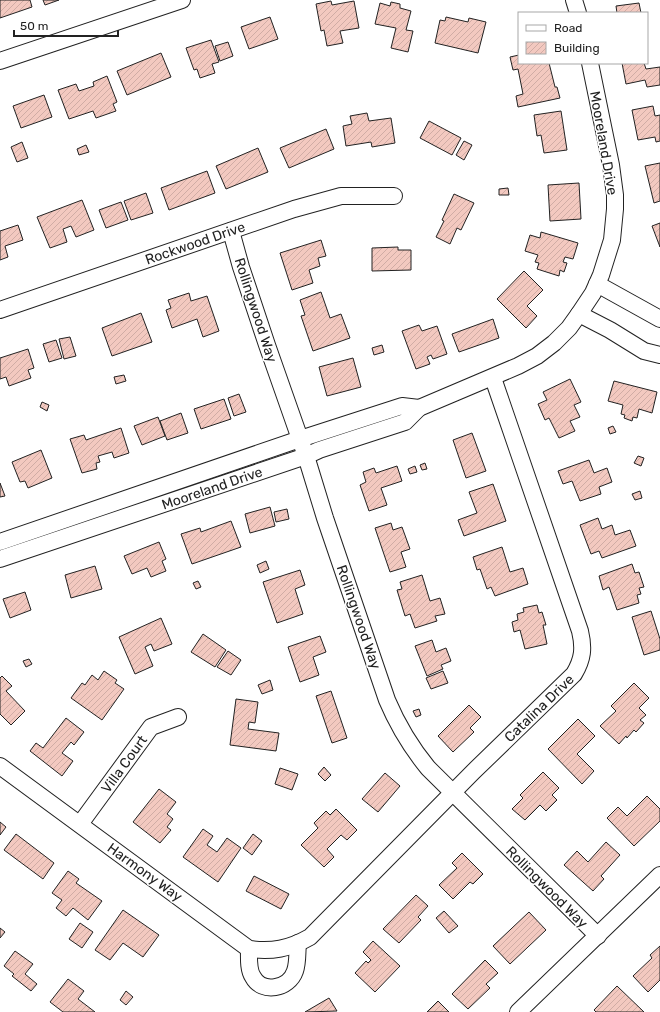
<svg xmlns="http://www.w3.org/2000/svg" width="660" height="1012" font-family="Rubik,sans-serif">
<defs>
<pattern id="building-hatch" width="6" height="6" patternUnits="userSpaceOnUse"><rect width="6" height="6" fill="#f3c9c0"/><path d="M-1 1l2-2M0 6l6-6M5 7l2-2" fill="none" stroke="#d0aca5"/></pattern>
</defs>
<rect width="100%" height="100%" fill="#fff"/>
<g fill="url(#building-hatch)" stroke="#222">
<polygon points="0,0 30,0 32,7 0,18"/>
<polygon points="43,0 59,0 45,5"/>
<polygon points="331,1 332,5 354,1 359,28 340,31 343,43 327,46 324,30 321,31 316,4"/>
<polygon points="391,2 400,4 400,8 411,11 406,30 413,31 408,52 391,48 396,28 375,24 380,3 390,6"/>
<polygon points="639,3 641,13 617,13 616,6"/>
<polygon points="270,17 278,39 249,49 241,27"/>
<polygon points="446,17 468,22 469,18 486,22 478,53 435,43 440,20 445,21"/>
<polygon points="211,40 219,62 212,64 215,73 200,78 197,69 194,70 186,48"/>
<polygon points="228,42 233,56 220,61 215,46"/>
<polygon points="161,53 171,77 127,95 117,71"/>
<polygon points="519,55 519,63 549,63 555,87 557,87 560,98 518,107 516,96 523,94 518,69 513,70 510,57"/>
<polygon points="622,63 644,63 646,69 660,67 660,85 647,87 645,80 626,84"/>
<polygon points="107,76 117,102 113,104 116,111 96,118 93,111 69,119 58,90 76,84 79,91 94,86 93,82"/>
<polygon points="44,95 52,117 21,128 13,106"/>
<polygon points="653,106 655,116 660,115 660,141 656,142 655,137 638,140 632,110"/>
<polygon points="561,111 567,150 544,153 541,135 537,136 534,115"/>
<polygon points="367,113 369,121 391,118 395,143 372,147 371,142 346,146 343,126 352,124 350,116"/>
<polygon points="429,121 461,138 452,155 420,138"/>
<polygon points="326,129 334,149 289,168 280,148"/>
<polygon points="464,141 472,145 464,160 456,155"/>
<polygon points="22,142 28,158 17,162 11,147"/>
<polygon points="86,145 89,152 79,155 77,149"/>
<polygon points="258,148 268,172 226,189 216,166"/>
<polygon points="660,163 660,201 654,203 645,166"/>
<polygon points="207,171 215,193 169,210 161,188"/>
<polygon points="579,183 581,219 550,221 548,185"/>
<polygon points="508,188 509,195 499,195 499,189"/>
<polygon points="146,193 153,213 131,220 124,201"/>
<polygon points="454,194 474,203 461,230 457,228 450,244 436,237 444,221 442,220"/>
<polygon points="82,200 94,230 76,237 71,226 63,229 67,242 50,248 37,217"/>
<polygon points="121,202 128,220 106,228 99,210"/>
<polygon points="660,223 660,247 652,226"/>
<polygon points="18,225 23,240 5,246 8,257 0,260 0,231"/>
<polygon points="541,232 578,243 573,259 565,257 563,262 567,263 564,272 560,270 559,276 537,269 539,263 535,262 538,255 525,251 530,235 540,238"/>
<polygon points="321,240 326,256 318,258 320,266 309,270 313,283 292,290 280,253"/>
<polygon points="398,247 398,250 411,250 411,270 372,271 372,248"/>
<polygon points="524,271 543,290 527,306 537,316 526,328 497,299"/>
<polygon points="321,292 330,318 341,314 350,338 313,351 301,316 305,315 300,300"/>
<polygon points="189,293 191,301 207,296 219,331 203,337 197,319 172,328 166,310 171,308 168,300"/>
<polygon points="141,313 152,342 112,356 102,328"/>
<polygon points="493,319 499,338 459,352 452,334"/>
<polygon points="419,325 422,331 437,326 447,354 433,359 431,355 427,357 430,364 416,369 402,331"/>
<polygon points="70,337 76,356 64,359 59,339"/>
<polygon points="56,340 62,358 49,362 43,344"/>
<polygon points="382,345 384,352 374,355 372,348"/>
<polygon points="28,349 34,368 28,370 31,378 9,386 6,377 0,379 0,358"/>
<polygon points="353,358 361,387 327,396 319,367"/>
<polygon points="124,375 126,381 116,384 114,377"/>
<polygon points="570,379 581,402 574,405 580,417 570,421 575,431 559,438 549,418 545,420 538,404 547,400 543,392"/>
<polygon points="614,381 657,392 652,413 639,409 637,418 633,417 632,421 624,418 625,415 621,414 623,405 608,401"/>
<polygon points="239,394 246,412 234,416 228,398"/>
<polygon points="224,399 231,419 201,429 194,409"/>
<polygon points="42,402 49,405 47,411 40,407"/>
<polygon points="181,413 188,433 167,440 160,421"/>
<polygon points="158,417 165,436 142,445 134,426"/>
<polygon points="613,426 616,432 610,434 608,428"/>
<polygon points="121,428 129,453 114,458 112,452 98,456 100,462 96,463 97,469 82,473 70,439 84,435 86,440"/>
<polygon points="472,433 486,471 466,478 453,440"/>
<polygon points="41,450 52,478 28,488 25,481 20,482 12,462"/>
<polygon points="638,456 644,458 641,466 634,463"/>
<polygon points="589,460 594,473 607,468 612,482 599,487 601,494 580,501 572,481 563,484 558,471"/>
<polygon points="425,463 427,469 422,470 420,465"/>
<polygon points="397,466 402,481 381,488 387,505 369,511 360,485 366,482 363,472 374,468 376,473"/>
<polygon points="415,466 417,472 410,474 408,469"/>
<polygon points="0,483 5,496 0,497"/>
<polygon points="493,484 506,521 464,536 458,520 477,513 469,492"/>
<polygon points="640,491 642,498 635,500 632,494"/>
<polygon points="270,507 275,526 250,533 245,514"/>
<polygon points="287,509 289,519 276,522 274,512"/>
<polygon points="598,518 602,529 612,525 615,535 630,530 636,546 602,558 599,551 591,554 580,525"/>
<polygon points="231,521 241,547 192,564 181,534 200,528 201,532"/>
<polygon points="391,523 393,530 402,527 410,549 401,552 406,567 390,572 375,528"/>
<polygon points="159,542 166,559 162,561 166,571 151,577 147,568 132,574 124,556"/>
<polygon points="502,547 510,572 523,568 528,584 495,596 491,587 487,589 480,569 477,570 473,557"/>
<polygon points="266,561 269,569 260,573 257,565"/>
<polygon points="632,564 635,573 639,572 644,587 639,588 641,594 637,595 639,603 617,610 609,587 603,590 599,576"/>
<polygon points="95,566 102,589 71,598 65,575"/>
<polygon points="300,570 305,585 295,589 303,614 277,623 263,582"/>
<polygon points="422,575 430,601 440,598 445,614 435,616 437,621 415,628 410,614 405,616 397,590 402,589 400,582"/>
<polygon points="198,581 201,587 196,589 193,583"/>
<polygon points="25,592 31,610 10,618 3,599"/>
<polygon points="537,605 539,613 542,612 546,625 543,625 547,644 525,649 520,630 514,632 512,622 518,620 517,614 524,612 523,608"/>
<polygon points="651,611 660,639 660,650 644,655 632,617"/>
<polygon points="161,618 172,644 154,651 151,644 145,647 153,666 135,674 119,637"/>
<polygon points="203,634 226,650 215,667 191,652"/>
<polygon points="320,636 326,652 313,657 319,675 300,682 288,647"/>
<polygon points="432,640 436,652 446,648 451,661 441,665 443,669 427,676 415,646"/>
<polygon points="228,651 241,660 231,675 217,667"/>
<polygon points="29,659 32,664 26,667 23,661"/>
<polygon points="104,671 117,680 115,683 124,689 102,720 71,698 82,683 85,685 92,675 98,680"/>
<polygon points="443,671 448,683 431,689 426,678"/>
<polygon points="2,676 12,686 6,691 25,711 11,725 0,714 0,678"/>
<polygon points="270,680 273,690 262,694 258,685"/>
<polygon points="634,683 649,698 639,708 646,715 640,720 644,723 636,732 634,730 627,738 626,736 619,744 600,726 616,711 611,706"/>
<polygon points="331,691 347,738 332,743 316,696"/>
<polygon points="236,699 258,702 255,723 249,722 248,729 279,733 276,751 230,745"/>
<polygon points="469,705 481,717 470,728 474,732 453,752 438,736"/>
<polygon points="419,709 421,715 416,717 413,711"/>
<polygon points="66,718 84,732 74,745 71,742 62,753 73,761 62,776 30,751 36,743 43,748"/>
<polygon points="578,719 595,736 577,754 594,771 582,784 548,749"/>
<polygon points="324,767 331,775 325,781 318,774"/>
<polygon points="280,768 298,774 292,790 275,784"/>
<polygon points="543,772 559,788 552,795 557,800 546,811 540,805 525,820 512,809 523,798 520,795"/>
<polygon points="385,773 400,786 378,812 362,799"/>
<polygon points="159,789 176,802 167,814 173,819 167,827 171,830 160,843 133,822"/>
<polygon points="647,796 660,809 660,821 634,846 607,818 618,807 627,816"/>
<polygon points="336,809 357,830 347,840 341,835 327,849 334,857 324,867 301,845 318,828 314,823 326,811 330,815"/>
<polygon points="0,822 6,827 0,835"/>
<polygon points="203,829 213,836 207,845 217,852 227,838 241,848 218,882 183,857"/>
<polygon points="16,834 54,863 43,879 4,850"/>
<polygon points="253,834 262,841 252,855 243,848"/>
<polygon points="606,842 620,855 601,876 604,879 593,891 564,865 577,851 588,862"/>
<polygon points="462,853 483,874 473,884 470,882 453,899 439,885 457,868 452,863"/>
<polygon points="68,871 79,879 76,883 102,901 88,920 73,908 66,916 56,908 62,900 52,893"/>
<polygon points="254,876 289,894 281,909 246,891"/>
<polygon points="416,895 428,906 418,917 421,920 399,943 383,929"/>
<polygon points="123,910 159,935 143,957 123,943 110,960 95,950"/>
<polygon points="444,911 458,926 449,933 436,918"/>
<polygon points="529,912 546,930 510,964 493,946"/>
<polygon points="80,923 93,932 82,948 69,939"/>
<polygon points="0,928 5,932 0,938"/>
<polygon points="373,941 400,966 375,992 355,973 366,961 368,963 371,960 363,952"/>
<polygon points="660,946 660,980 648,992 633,976 652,958 650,955"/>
<polygon points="15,951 33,964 25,974 37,984 31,991 12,976 14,974 4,966"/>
<polygon points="485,960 498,973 486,984 490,988 468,1009 452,994"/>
<polygon points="68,979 84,991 78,999 95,1012 63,1012 50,1002"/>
<polygon points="617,986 644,1012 596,1012 594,1010"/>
<polygon points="126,991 133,997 126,1005 120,1000"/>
<polygon points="329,998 337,1011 305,1012"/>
<polygon points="438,1001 449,1012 427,1012"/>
</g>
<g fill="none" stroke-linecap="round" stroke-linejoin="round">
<g stroke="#222" stroke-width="18">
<g id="minor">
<polyline points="574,0 578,13"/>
<polyline points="0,61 182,0"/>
<path d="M231,231L241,267L267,345L306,456L325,518L387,700C398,726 410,746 428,768L598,936"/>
<polyline points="597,284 660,319"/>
<polyline points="0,310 294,209 341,196 394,196"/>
<polyline points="579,314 610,330 644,351 660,355"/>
<polyline points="0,542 300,439 402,406 419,408"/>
<polyline points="0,559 306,456 319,450 405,422 419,408 518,366 537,356 554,343 569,328 579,314 593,293 601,275 612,240 615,209 615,195 611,165 590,63"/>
<path d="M0,766L249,949C272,952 289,949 310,937L473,772L574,674C583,659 584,648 580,631L493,378"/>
<polyline points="80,824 151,727 178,717"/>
<path d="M249,949C249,957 248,970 253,977C262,994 289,989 295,971C298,963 297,952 298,943"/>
<polyline points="518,1012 660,875"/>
</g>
</g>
<use href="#minor" stroke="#fff" stroke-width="16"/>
</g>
<g text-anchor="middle" stroke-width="3" stroke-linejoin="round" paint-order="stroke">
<g font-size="14" fill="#222" stroke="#fff">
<text transform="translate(604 143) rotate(80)" y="5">Mooreland Drive</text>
<text transform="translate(195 243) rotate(-19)" y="5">Rockwood Drive</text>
<text transform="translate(256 310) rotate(72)" y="5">Rollingwood Way</text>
<text transform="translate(212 488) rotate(-19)" y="5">Mooreland Drive</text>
<text transform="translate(359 617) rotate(71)" y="5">Rollingwood Way</text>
<text transform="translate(539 708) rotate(-44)" y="5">Catalina Drive</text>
<text transform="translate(124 764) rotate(-54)" y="5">Villa Court</text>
<text transform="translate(145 872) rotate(36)" y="5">Harmony Way</text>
<text transform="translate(547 887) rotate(45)" y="5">Rollingwood Way</text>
</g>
</g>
<rect x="518" y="12" width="130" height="52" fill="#ffffff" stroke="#a7a7a7"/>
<rect x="526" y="25" width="20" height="6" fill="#ffffff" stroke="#a7a7a7"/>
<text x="554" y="32" font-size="12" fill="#222222">Road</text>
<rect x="526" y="42" width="20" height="12" fill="url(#building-hatch)" stroke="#a7a7a7"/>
<text x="554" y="52" font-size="12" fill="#222222">Building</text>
<path d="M14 30v6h104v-6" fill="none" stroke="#222222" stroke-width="2"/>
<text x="20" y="30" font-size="12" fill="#222222" stroke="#ffffff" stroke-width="3" paint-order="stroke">50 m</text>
</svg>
